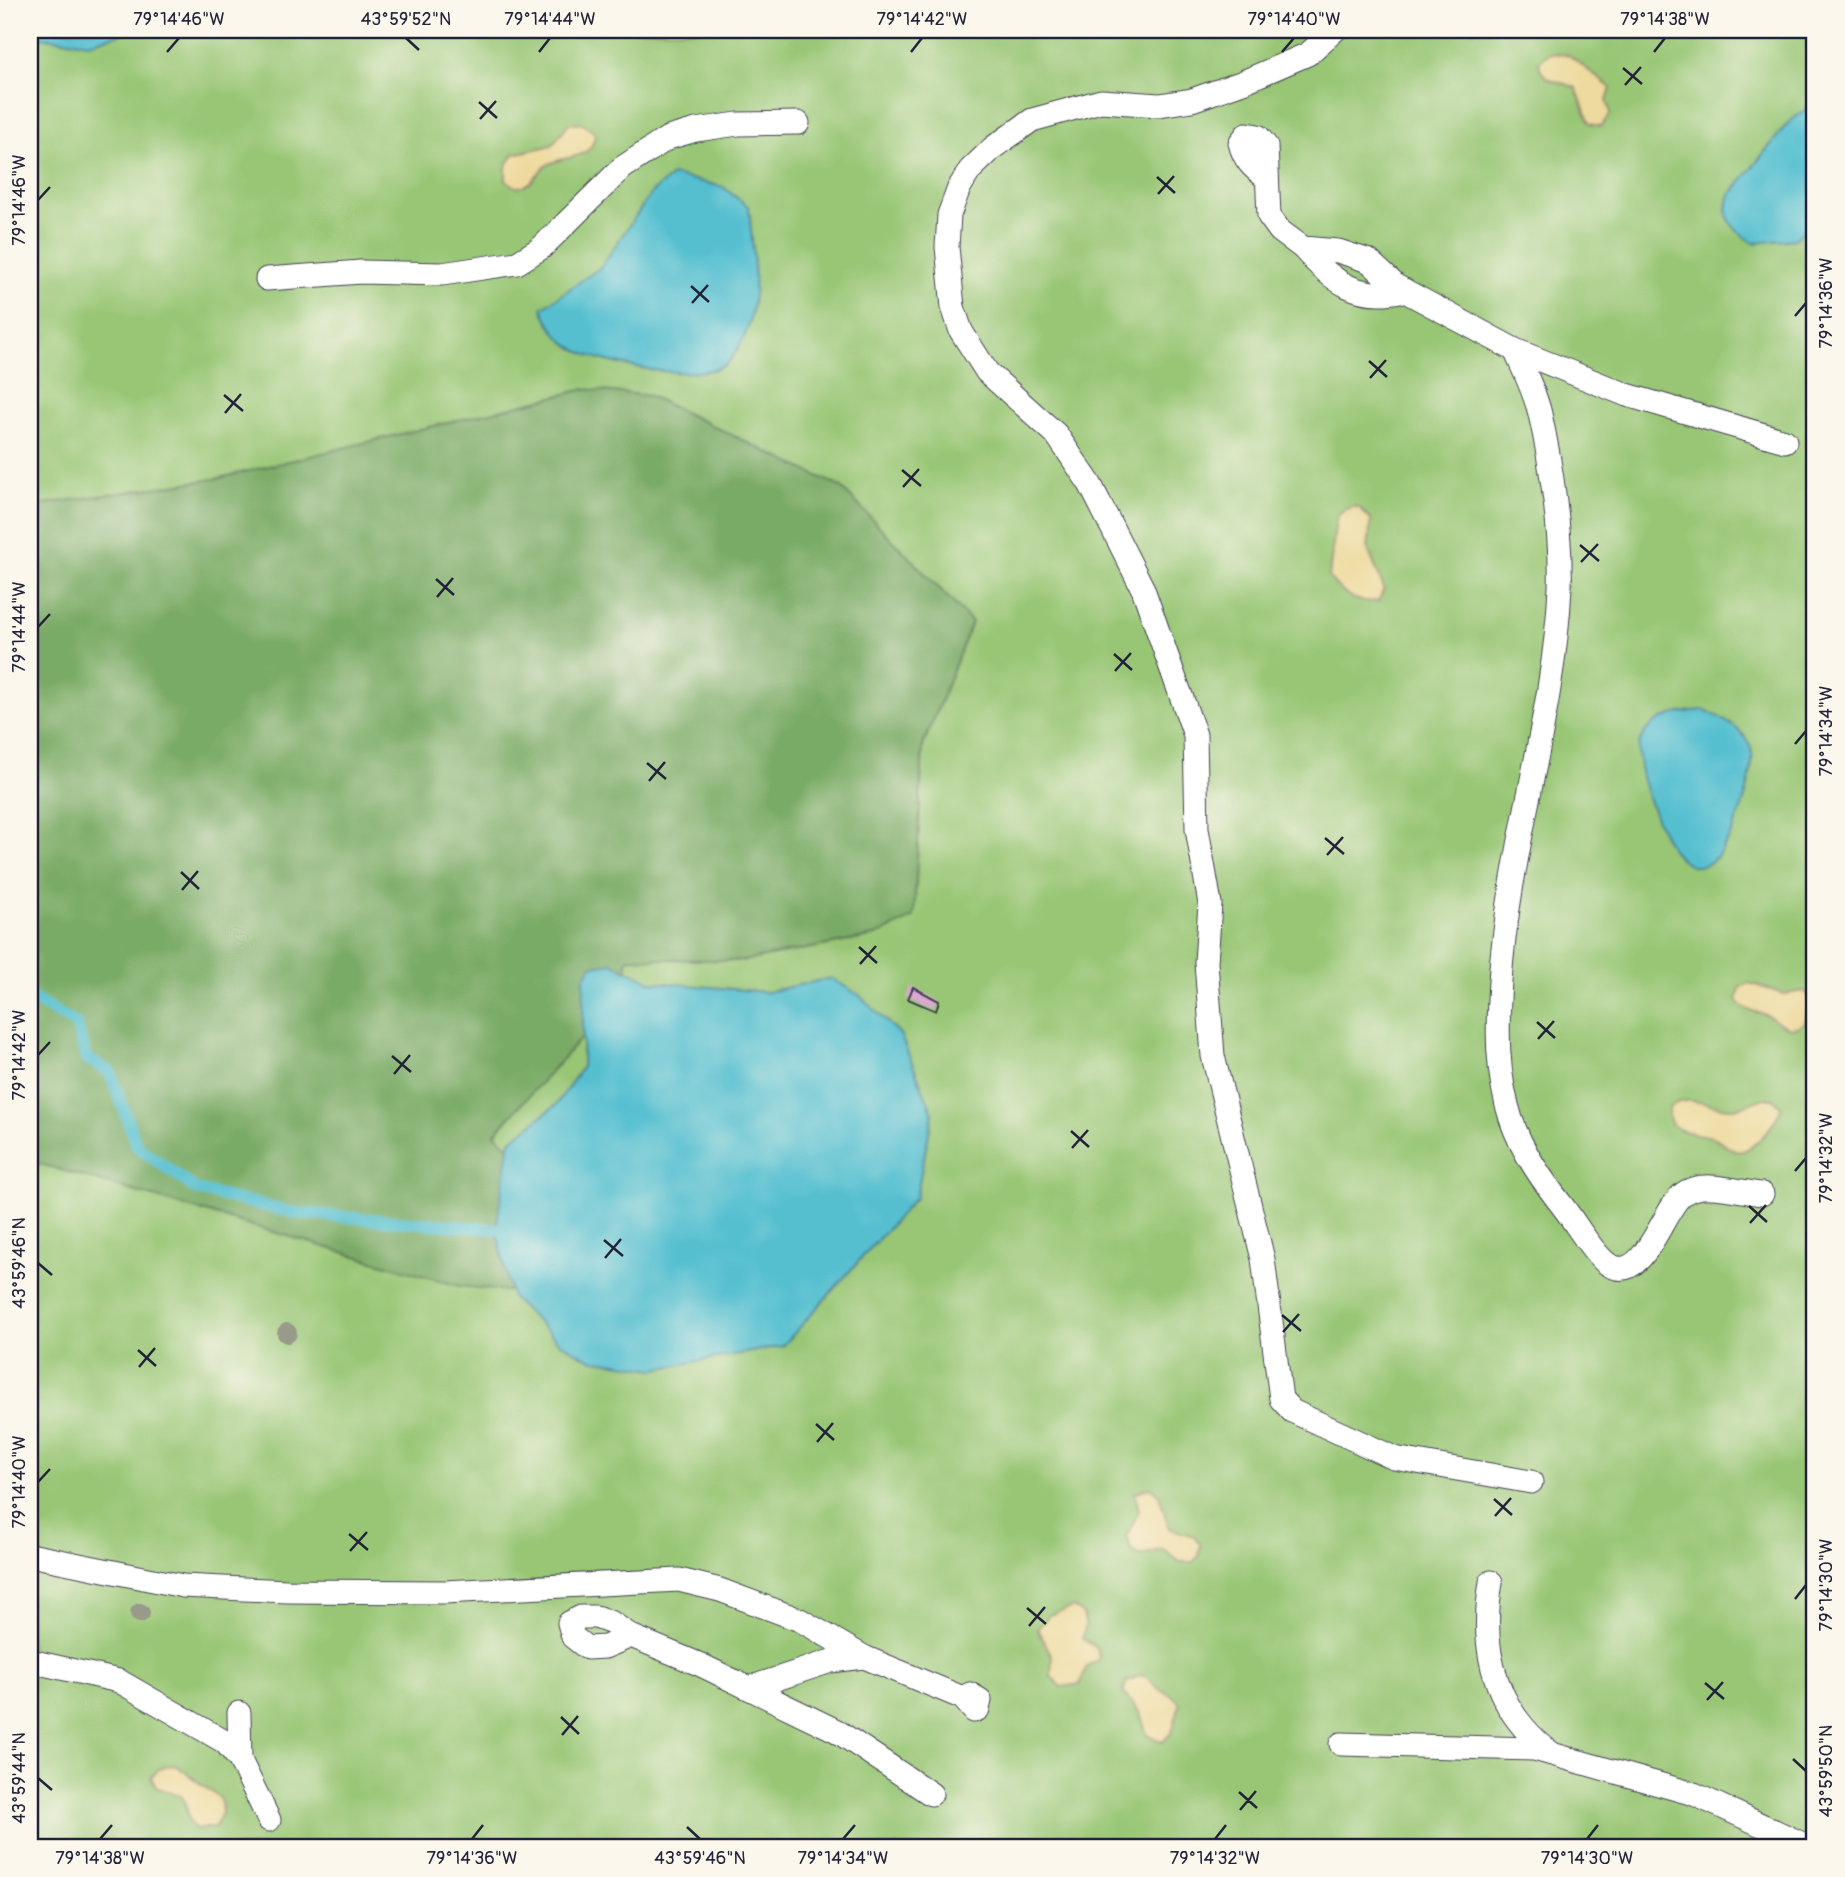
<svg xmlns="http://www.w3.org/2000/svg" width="1845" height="1877" font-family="Pangolin,sans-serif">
<rect width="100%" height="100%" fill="#fbf7ec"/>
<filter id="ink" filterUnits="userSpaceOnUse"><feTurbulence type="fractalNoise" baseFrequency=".0143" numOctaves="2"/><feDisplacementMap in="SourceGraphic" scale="14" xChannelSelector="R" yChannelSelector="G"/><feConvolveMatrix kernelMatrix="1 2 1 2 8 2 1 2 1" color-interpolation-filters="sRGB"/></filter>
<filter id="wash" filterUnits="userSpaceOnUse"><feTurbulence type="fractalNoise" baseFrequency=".00686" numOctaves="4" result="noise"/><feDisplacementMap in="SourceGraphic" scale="28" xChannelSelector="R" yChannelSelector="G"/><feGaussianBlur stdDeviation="1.57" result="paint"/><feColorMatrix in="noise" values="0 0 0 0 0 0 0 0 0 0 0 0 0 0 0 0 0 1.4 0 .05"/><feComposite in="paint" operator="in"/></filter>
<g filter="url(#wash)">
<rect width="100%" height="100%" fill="#f5e8d1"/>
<rect fill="#98c675" stroke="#5d7458" stroke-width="2" x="30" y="30" width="1785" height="1817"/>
<polygon fill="#7aab66" stroke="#4e6650" stroke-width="2" points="585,389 650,396 841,487 972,622 923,746 914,917 876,936 743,961 628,958 623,992 495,1133 577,1218 702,1312 459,1286 30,1161 30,506 220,478"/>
<g fill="#eeda9e" stroke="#887e6c" stroke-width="2">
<path d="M1549,53L1569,55L1611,88L1607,101L1611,113L1601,126L1590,124L1576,88C1561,80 1541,84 1539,62Z"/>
<path d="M580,122L595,133C593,163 566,153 547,165C535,173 533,188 516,187L506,180V166L514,154L552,145L568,124Z"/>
<path d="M1353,506L1360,508L1371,520L1368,549L1384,588L1379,601C1355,604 1342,595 1329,577L1336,519L1340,512Z"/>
<path d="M1749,983L1784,994L1805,991L1811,1000L1805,1022C1790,1034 1783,1025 1770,1017C1757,1009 1747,1015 1737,1000L1740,987Z"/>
<path d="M1765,1098H1773L1781,1106L1780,1111C1774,1124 1752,1156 1735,1151C1726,1148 1721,1139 1712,1137C1696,1132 1664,1135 1669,1108C1686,1091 1713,1109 1733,1108C1743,1107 1755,1101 1765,1098Z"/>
<polygon points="1151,1487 1159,1494 1169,1528 1194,1536 1201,1544 1199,1556 1193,1562 1180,1562 1163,1549 1139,1556 1131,1550 1127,1536 1139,1510 1134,1493"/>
<polygon points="1073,1607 1083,1614 1086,1626 1082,1638 1097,1648 1099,1659 1087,1666 1080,1684 1061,1687 1051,1676 1052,1656 1037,1629 1049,1615"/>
<path d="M1142,1675C1152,1678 1153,1686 1161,1690C1170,1695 1174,1694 1180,1704L1172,1732L1163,1742L1147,1735L1140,1713L1123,1692L1127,1681Z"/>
<path d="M170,1765L177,1766L221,1799L222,1813L215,1827L196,1829C183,1821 191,1806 181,1796L157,1788L151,1777L159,1769Z"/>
</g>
<g fill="#54bfd0" stroke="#3b7086" stroke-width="2">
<polygon points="30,30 135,30 89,43 30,36"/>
<path d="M1815,102V220L1795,239L1754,243C1734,231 1721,219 1730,195L1788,123Z"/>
<path d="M673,175L723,187L749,207C753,260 766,317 729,361C708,386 600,364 575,349C558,340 549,325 542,308L601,267L652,192Z"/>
<path d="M1705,710C1721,718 1745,729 1751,748C1758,771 1731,852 1709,863C1705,866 1698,866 1693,866C1689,864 1683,861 1679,858C1662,842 1631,763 1640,741C1650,716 1682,711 1705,710Z"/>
<polygon points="612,963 653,982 766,992 831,978 859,995 900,1034 933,1113 916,1197 783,1346 655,1369 589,1359 560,1343 512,1298 496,1229 510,1141 556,1105 582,1067 584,978 591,966"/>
</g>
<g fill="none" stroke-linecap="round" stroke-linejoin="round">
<polyline stroke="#54bfd0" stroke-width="12" points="30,997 76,1024 86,1058 110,1072 137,1146 197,1190 295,1213 496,1229"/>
</g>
<g id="blocks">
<polygon fill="#dea6d5" points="913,987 939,1001 936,1011 908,999"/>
</g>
</g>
<g filter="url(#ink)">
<use href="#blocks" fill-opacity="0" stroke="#424052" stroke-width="2"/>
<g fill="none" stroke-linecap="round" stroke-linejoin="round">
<g stroke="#424052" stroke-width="25">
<g id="lane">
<polyline points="1335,30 1308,54 1243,82 1192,100 1159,105 1101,101 1032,120 994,147 970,170 959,188 949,215 947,247 953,307 961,331 987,372 1056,434 1090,484 1143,589 1195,735 1197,829 1210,904 1206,962 1213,1056 1263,1259 1281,1399 1292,1411 1394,1458 1531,1482"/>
<path d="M1266,177C1252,168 1244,159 1240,143L1247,134L1258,136L1266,146L1269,216L1280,231L1303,248L1338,251L1369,261L1396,286L1515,350L1627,395L1785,441"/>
<path d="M1303,248C1332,282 1358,301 1404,290"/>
<polyline points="267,279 361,272 442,274 517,263 541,248 622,168 668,138 696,130 738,124 798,123"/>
<path d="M1515,350C1524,371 1535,392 1540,414C1551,462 1562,538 1560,587C1554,720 1509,848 1500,981C1497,1028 1496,1073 1511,1119C1522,1152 1543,1181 1564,1208C1575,1222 1596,1259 1611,1266C1645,1282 1662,1210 1683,1194C1703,1179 1739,1192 1762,1194"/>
<polyline points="30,1555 183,1586 287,1591 444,1592 679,1580 720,1590 800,1620 864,1657 963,1698 970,1694 980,1700 978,1709 974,1711 963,1698"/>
<path d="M1491,1582C1480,1649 1494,1710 1551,1753"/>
<polyline points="631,1636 605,1647 587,1648 573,1637 569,1623 581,1617 596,1617 612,1623 631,1636 701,1665 837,1731 931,1794"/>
<polyline points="30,1661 119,1681 225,1742 240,1760 269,1820"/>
<polyline points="749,1688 831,1661 864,1657"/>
<polyline points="239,1713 240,1760"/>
<polyline points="1341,1744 1534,1749 1694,1794 1809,1847"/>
</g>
</g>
<use href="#lane" stroke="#fff" stroke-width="23"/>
</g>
<g fill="#989a8a">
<circle cx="287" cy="1333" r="10"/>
<circle cx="140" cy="1613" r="10"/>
</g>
</g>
<path fill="none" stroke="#22223b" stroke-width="2.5" d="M406,38L419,50M167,52L179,38M539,52L550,38M911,52L922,38M1282,52L1294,38M1654,52L1665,38M1623,68L1642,84M1625,85L1641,67M479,102L497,118M480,119L496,101M1157,177L1175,193M1158,194L1174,176M38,200L50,187M691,286L709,302M692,303L708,285M1795,316L1806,303M1369,361L1387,377M1370,378L1386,360M224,395L243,411M225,413L241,394M902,470L921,486M903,487L919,469M1580,545L1599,561M1581,562L1598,544M436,579L454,595M437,597L453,578M38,627L50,614M1114,654L1132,670M1115,671L1131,653M1795,744L1806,731M647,763L666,779M649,781L665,762M1325,838L1344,854M1327,855L1343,837M181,872L199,889M182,890L198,871M859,947L877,963M860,964L876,946M1537,1022L1555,1038M1538,1039L1554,1021M38,1055L50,1042M392,1056L411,1072M394,1074L410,1055M1071,1131L1089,1147M1072,1148L1088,1130M1795,1171L1806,1158M1749,1206L1767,1222M1750,1223L1766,1205M604,1240L623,1256M605,1258L621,1239M38,1263L52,1275M1282,1315L1301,1331M1283,1332L1299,1314M138,1350L156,1366M139,1367L155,1348M816,1424L834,1440M817,1442L833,1423M38,1482L50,1469M1494,1499L1512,1515M1495,1516L1511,1498M349,1534L368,1550M350,1551L367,1532M1795,1599L1806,1585M1027,1608L1046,1624M1029,1626L1045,1607M1705,1683L1724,1699M1707,1700L1723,1682M561,1717L579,1734M562,1735L578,1716M1793,1759L1806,1771M38,1778L52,1790M1239,1792L1257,1808M1240,1810L1256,1791M687,1827L700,1839M100,1839L112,1825M472,1839L483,1825M843,1839L855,1825M1215,1839L1226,1825M1587,1839L1598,1825"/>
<rect width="1845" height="1877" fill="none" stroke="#fbf7ec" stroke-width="77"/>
<rect x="38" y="38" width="1768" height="1801" fill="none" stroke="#22223b" stroke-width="2.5"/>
<g font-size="18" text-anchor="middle" fill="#22223b">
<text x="179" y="25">79°14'46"W</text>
<text x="406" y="25">43°59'52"N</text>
<text x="550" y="25">79°14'44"W</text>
<text x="922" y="25">79°14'42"W</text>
<text x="1294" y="25">79°14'40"W</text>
<text x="1665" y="25">79°14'38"W</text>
<text transform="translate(19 200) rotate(-90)" y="6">79°14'46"W</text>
<text transform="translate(1826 303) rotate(-90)" y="6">79°14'36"W</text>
<text transform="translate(19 627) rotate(-90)" y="6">79°14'44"W</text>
<text transform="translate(1826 731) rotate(-90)" y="6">79°14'34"W</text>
<text transform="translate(19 1055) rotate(-90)" y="6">79°14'42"W</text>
<text transform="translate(1826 1158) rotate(-90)" y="6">79°14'32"W</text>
<text transform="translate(19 1263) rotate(-90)" y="6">43°59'46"N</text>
<text transform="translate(19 1482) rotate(-90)" y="6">79°14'40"W</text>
<text transform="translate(1826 1585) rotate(-90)" y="6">79°14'30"W</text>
<text transform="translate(1826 1771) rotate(-90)" y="6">43°59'50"N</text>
<text transform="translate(19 1778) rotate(-90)" y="6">43°59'44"N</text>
<text x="100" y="1864">79°14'38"W</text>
<text x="472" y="1864">79°14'36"W</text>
<text x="700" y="1864">43°59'46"N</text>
<text x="843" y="1864">79°14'34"W</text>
<text x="1215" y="1864">79°14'32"W</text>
<text x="1587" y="1864">79°14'30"W</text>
</g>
</svg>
